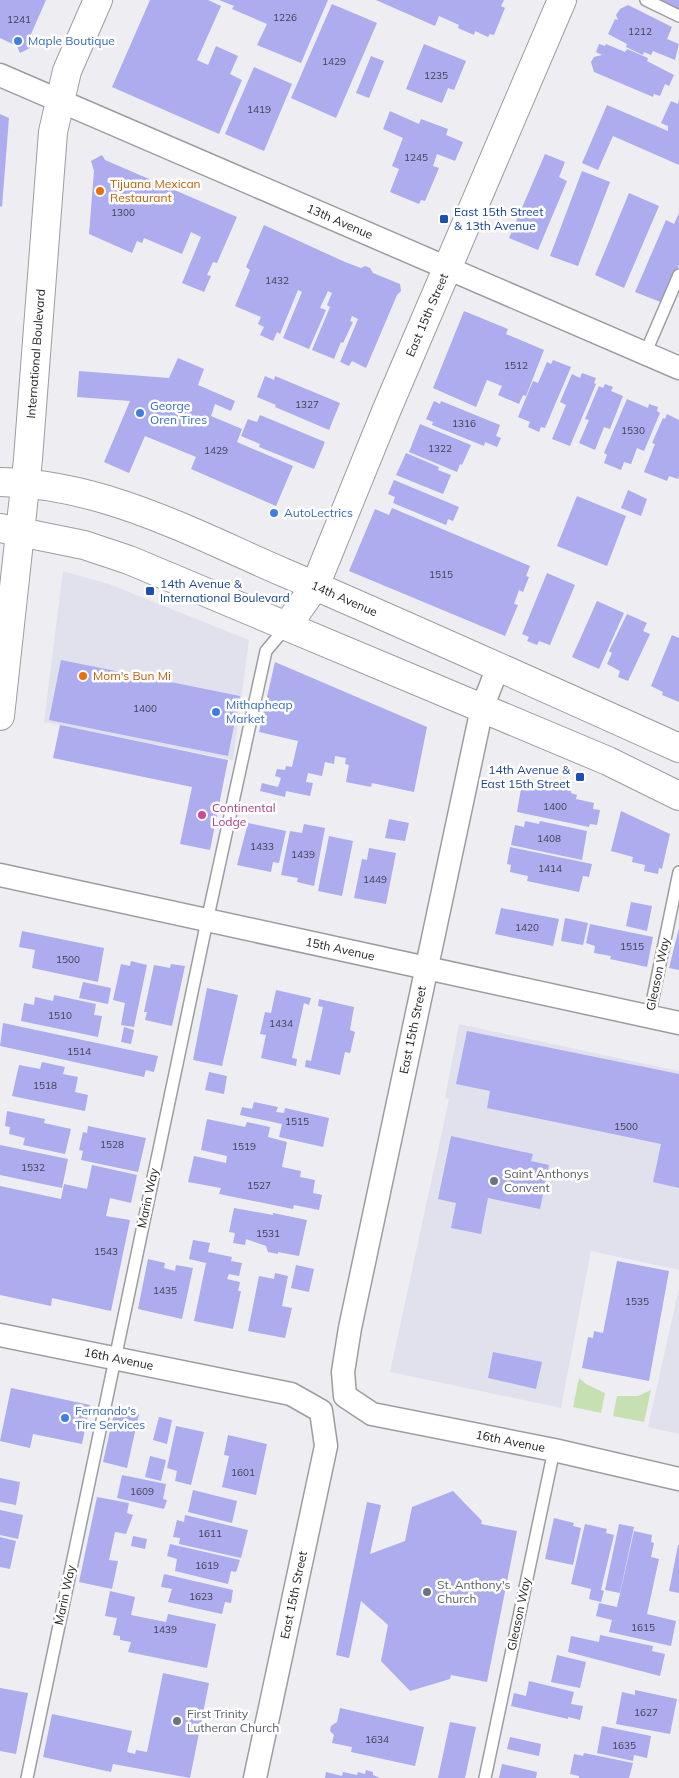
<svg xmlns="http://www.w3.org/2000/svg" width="679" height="1778" font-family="Mulish,sans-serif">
<rect width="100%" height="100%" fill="#eeeef2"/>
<g fill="#e0e1ec">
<polygon points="63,571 109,584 249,640 233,760 44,722"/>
<polygon points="459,1024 679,1071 679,1270 591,1251 561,1408 390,1372 449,1099 445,1098"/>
<polygon points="679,1288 679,1434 648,1427"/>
</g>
<g fill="#c6e0b2">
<polygon points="579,1378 586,1384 605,1393 601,1413 573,1407"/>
<polygon points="651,1390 644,1422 613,1416 617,1396 638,1396"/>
</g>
<g fill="#acacee">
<polygon points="0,0 46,0 28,41 30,48 20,53 17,46 0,38"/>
<polygon points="150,0 208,0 221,6 197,60 208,65 216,46 238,56 230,74 242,80 219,134 112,87"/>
<polygon points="219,0 328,0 301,63 257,45 267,24 232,9 234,6"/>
<polygon points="376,0 504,0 501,6 505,8 494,35 490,34 488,37 475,31 474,35 458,28 459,25 439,16 435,26"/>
<polygon points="656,0 679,0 679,10"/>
<polygon points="332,4 377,23 336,118 291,98"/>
<polygon points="628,5 672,27 667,39 679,44 675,60 653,51 651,55 644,52 643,55 626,47 627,44 608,34 615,19 618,20 616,15 620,9"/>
<polygon points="424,44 466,61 454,90 448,88 442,103 406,89"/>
<polygon points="599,44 605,46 606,44 625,52 627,49 648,58 647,61 674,75 669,86 665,84 660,96 654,94 653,97 594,72 591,62 594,57 602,55 596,52"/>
<polygon points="371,56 384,61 369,98 356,93"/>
<polygon points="254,67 292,84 264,151 225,134"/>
<polygon points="679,100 679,165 613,136 598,170 582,163 607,105 668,131 668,126 661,123 671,101 678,104"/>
<polygon points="390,111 419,124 421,119 448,129 446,135 463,142 455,161 437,154 433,166 439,168 425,201 421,200 419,204 390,192 399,169 392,166 403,138 383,129"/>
<polygon points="0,114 9,118 2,207 0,206"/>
<polygon points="545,154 565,162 559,177 567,181 538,250 509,238"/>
<polygon points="102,155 105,160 237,217 217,263 213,262 207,275 211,276 204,292 182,283 201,237 191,232 182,254 144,238 142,243 137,241 132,253 89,234 94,171 91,161"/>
<polygon points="582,171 610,182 578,266 550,256"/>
<polygon points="629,193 659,206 624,288 595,275"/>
<polygon points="679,213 679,265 663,303 635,292 666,220 674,224"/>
<polygon points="264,225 345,262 361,268 365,266 370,268 373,273 400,284 401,291 397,295 366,368 352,361 349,366 340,362 358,319 352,316 350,321 353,322 343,343 341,342 334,359 312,350 330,307 327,305 332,293 328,291 320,308 326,310 309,349 283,338 302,292 298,290 280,334 277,332 273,341 260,335 264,327 258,324 261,317 235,306 250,270 246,267"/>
<polygon points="464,311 508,329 506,334 544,350 526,396 523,395 519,404 498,395 502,386 487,380 476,407 433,388"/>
<polygon points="178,358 204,369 198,385 235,401 231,411 215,404 211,416 242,429 237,442 293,466 276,506 191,469 196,457 145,436 129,473 104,462 130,401 77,397 79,371 169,378"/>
<polygon points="553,360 571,367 545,428 541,427 539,432 528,427 530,422 518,417 533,381 538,383 547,362 551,364"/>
<polygon points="582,373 596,378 594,383 596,384 570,446 552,439 566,405 560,402 572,374 580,378"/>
<polygon points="265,376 274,380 275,376 340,403 329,430 275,407 276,405 257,397"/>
<polygon points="605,384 613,387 611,391 623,396 610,429 604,427 595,450 579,443 589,420 585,419 599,386 603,388"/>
<polygon points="627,399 648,408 649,404 658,407 657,411 660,413 644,451 637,448 631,464 624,462 621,470 604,463 607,455 604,453"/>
<polygon points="434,401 440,404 441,401 500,425 496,436 501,438 497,447 485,442 484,446 432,425 433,422 426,419"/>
<polygon points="667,414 679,420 679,476 678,479 669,476 667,481 644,472 655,444 652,443 663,418 665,419"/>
<polygon points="260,415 325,442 314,469 259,447 260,444 241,436 248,419 257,422"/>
<polygon points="420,424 471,445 462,465 460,464 457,472 409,452"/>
<polygon points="406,453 439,467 438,470 451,475 443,494 396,475"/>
<polygon points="394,480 459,507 453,521 448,519 446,525 393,503 395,497 388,494"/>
<polygon points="628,490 647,499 641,516 621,508"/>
<polygon points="577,496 626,516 607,566 557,546"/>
<polygon points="392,508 530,566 526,576 529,577 523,592 519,590 514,604 518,605 505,636 349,571 375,509 389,515"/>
<polygon points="547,573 575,585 550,645 539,641 537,645 527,641 529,637 522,634"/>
<polygon points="597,601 624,613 599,669 572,657"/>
<polygon points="627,614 647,623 643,631 650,634 628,681 618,677 620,671 607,664 612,653 609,651"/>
<polygon points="672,635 679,638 679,702 662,695 663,692 651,686"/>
<polygon points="61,660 240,696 228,756 49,720"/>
<polygon points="275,662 427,727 414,792 372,783 371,787 346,782 349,765 345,764 346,758 335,756 334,764 325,762 322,776 308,773 306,782 313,783 310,796 286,791 285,797 260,791 262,783 278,787 281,778 275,776 277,769 285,770 286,766 292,767 298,741 259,732"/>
<polygon points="60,725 228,760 210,850 180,844 192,787 53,758"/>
<polygon points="522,783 571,791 571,793 577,795 576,799 594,803 593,809 600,810 597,825 590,824 589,827 517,812"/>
<polygon points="621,811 670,834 662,869 659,868 658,874 644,871 645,865 632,862 633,857 611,851"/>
<polygon points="389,819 409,823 405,841 385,838"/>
<polygon points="525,821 539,824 540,821 587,831 582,860 511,845 515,825 524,827"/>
<polygon points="248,823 286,831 279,863 273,862 271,872 237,865"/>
<polygon points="304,824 325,828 314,886 297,882 298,878 281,875 290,831 302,833"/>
<polygon points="329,836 353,841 342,896 318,891"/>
<polygon points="510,847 592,864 589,877 583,876 579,892 527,881 528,876 510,872 511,865 507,864"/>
<polygon points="369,848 396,853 386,904 354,898 362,859 367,860"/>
<polygon points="631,902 652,906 647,931 626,926"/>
<polygon points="501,908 559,919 553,946 495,934"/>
<polygon points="565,918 588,923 583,945 561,941"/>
<polygon points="590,924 653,937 647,967 610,959 611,956 594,953 595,946 586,943"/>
<polygon points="679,928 679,970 669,968"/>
<polygon points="22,931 104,948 98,982 32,968 35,950 19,947"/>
<polygon points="131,961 147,965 134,1027 121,1025 125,1003 113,1000 121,964 130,966"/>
<polygon points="171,964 185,966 172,1026 145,1020 147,1012 144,1012 154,965 170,968"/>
<polygon points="83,982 111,988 108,1004 79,998"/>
<polygon points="207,988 238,995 222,1066 193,1060"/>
<polygon points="276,990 311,998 309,1005 304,1003 292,1058 297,1059 296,1066 261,1058 266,1035 260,1034 265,1012 271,1013"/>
<polygon points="54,995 96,1004 94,1015 102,1016 98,1037 21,1021 24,1003 34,1005 35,997 53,1001"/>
<polygon points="319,999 354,1007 350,1030 355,1032 350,1053 345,1052 340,1075 305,1067 306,1060 311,1061 323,1007 318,1006"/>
<polygon points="3,1023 158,1056 154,1072 146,1070 144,1077 0,1046"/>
<polygon points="124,1027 134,1030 131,1044 121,1042"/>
<polygon points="467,1031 679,1074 679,1188 653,1182 661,1144 487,1108 490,1091 456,1084"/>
<polygon points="42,1062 65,1067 63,1074 78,1077 75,1092 88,1095 85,1111 12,1096 19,1065 40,1069"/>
<polygon points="209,1072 227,1076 224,1094 205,1090"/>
<polygon points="254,1102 278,1107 276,1112 284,1113 285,1108 329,1118 323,1147 279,1137 282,1124 240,1115 242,1107 252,1109"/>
<polygon points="7,1111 45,1119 44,1123 71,1129 65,1154 23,1145 25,1138 9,1134 10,1127 5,1126"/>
<polygon points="207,1119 245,1127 247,1122 270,1127 268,1137 287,1142 282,1167 301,1171 300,1177 315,1180 313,1193 322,1195 319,1210 294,1205 293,1209 219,1194 221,1188 188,1182 194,1156 226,1163 227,1156 201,1150"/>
<polygon points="88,1126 146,1138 138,1172 81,1160 83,1151 79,1150 83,1132 87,1133"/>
<polygon points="451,1136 533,1154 531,1161 549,1165 540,1209 488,1198 481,1234 451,1228 456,1203 438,1199"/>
<polygon points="0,1145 68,1159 62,1188 0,1175"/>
<polygon points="92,1165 137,1175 131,1203 110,1198 106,1216 130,1220 111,1311 52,1298 51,1306 0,1295 0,1186 61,1199 64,1184 87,1189"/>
<polygon points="234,1208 273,1215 273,1213 307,1220 299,1256 278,1252 278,1254 268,1252 266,1246 246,1239 245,1245 233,1243 235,1233 229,1232"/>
<polygon points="193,1240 210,1243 208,1252 232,1257 231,1261 242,1263 239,1276 229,1274 227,1279 240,1282 238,1291 241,1291 233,1329 194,1321 206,1263 189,1259"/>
<polygon points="148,1259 165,1263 164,1268 175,1271 176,1265 193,1268 182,1319 138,1309"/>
<polygon points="617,1261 669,1271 649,1381 582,1368 588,1337 593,1338 594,1331 603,1333"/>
<polygon points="296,1265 314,1269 309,1292 291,1288"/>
<polygon points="275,1273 288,1276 282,1306 292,1308 285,1338 248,1331 259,1276 274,1279"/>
<polygon points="493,1352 542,1362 536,1389 488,1378"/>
<polygon points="11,1388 90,1405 82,1444 33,1434 30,1448 0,1441"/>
<polygon points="115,1409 139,1414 127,1468 103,1462"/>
<polygon points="159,1417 172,1420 167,1444 153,1440"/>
<polygon points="176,1426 204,1432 191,1485 175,1481 177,1471 167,1468"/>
<polygon points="228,1435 267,1444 256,1495 222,1487 229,1456 224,1455"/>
<polygon points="150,1456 166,1460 161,1481 145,1477"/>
<polygon points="122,1475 166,1484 163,1499 167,1500 164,1509 117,1498"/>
<polygon points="0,1478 20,1482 16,1505 0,1502"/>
<polygon points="193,1490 237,1501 232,1523 188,1512"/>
<polygon points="453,1491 482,1521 481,1524 517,1531 487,1682 451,1675 450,1679 410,1691 381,1661 388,1625 361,1601 349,1658 336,1655 367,1502 381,1505 370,1554 405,1541 412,1507"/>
<polygon points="97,1497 129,1503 127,1513 133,1515 126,1534 115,1532 109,1560 118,1561 112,1589 79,1582"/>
<polygon points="0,1510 23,1515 18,1539 0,1535"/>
<polygon points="185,1515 248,1530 241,1558 179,1544 180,1538 173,1537 177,1520 184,1522"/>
<polygon points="554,1518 574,1523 573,1526 581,1528 573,1565 545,1559"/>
<polygon points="585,1524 607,1529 606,1533 614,1535 601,1590 604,1591 601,1602 589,1599 591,1589 571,1584"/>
<polygon points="619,1524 634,1527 620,1593 605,1590"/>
<polygon points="634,1531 652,1535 651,1542 654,1543 651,1557 659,1559 647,1614 676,1621 671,1646 609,1632 612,1620 596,1616 599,1603 617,1607"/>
<polygon points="133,1536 147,1539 145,1549 131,1546"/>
<polygon points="0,1537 16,1541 10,1569 0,1567"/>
<polygon points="170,1544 240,1560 236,1572 231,1571 228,1584 175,1571 177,1559 167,1556"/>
<polygon points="678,1545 679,1545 679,1593 669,1591"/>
<polygon points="164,1574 233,1590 231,1603 225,1602 222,1614 168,1602 172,1589 161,1587"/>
<polygon points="110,1591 135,1597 131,1615 166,1622 168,1614 216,1624 207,1668 128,1652 131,1642 120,1640 120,1636 113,1635 117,1618 105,1616"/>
<polygon points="600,1635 653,1646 652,1651 665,1654 660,1676 568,1652 571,1636 599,1642"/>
<polygon points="557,1655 586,1662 580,1688 551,1682"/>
<polygon points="163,1673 209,1683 190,1778 113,1764 111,1772 43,1757 52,1714 132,1731 127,1752 135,1754 136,1750 147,1752"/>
<polygon points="529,1681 574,1692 571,1704 583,1706 580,1720 568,1717 568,1719 511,1706 514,1693 526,1696"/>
<polygon points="0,1688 28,1693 16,1754 0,1751"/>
<polygon points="635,1690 677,1699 670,1734 616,1724 622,1692 635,1695"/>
<polygon points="340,1708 424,1727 415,1766 351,1752 352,1747 332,1743 334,1735 330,1731 331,1726 337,1722"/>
<polygon points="450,1722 476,1727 465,1778 438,1778"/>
<polygon points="602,1726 651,1736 647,1758 634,1755 633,1761 597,1753"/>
<polygon points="510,1737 541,1744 539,1756 507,1749"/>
<polygon points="584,1753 633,1763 629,1778 579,1778 579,1776 570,1774 574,1754 583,1756"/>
<polygon points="502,1764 537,1772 536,1778 499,1778"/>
<polygon points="366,1770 373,1772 373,1775 380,1778 325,1778 326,1772 342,1776 343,1772 357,1775 358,1772 365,1774"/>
</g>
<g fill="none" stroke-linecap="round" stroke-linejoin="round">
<g stroke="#9c9da0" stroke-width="14">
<g id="lane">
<polyline points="646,0 679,16"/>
<polyline points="645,354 679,275"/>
<polyline points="649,1017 679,872"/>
<polyline points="27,1778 207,921 266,651 287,626"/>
<polyline points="485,1778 554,1450"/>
</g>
</g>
<g stroke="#9c9da0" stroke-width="25">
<g id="street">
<path id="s1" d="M0,75L679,368"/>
<path id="s2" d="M498,667L482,708L350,1328L343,1372L345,1396L372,1414L554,1450L679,1479"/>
<path id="s3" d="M0,875L679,1023"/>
<path id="s4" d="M0,1335L291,1394L321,1411L326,1446L255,1778"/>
</g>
</g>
<g stroke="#9c9da0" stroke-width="30">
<g id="secondary">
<path id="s5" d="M0,482C104,484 192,533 285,573C417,630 548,689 679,748"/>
<polyline points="0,528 84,545 129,560 608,761 679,796"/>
<path id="s6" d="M287,626L315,586L387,409L562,0"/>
</g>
</g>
<g stroke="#9c9da0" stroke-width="30">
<g id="primary">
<path id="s7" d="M0,716L28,459L53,132L67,71L98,0"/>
</g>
</g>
<use href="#lane" stroke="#fff" stroke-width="11"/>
<use href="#street" stroke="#fff" stroke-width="22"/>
<use href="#secondary" stroke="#fff" stroke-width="28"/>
<use href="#primary" stroke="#fff" stroke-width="28"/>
</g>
<g fill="#3f7fe0" stroke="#fff" stroke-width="2">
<circle cx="18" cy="41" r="5"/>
<circle cx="140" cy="413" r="5"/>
<circle cx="274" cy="513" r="5"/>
<circle cx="216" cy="712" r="5"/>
<circle cx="65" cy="1418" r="5"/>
</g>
<g fill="#e8710a" stroke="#fff" stroke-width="2">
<circle cx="100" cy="191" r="5"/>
<circle cx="83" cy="676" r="5"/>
</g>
<g fill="#1a4fb4" stroke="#fff" stroke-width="2">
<rect x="439" y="214" width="10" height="10" rx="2.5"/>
<rect x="145" y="586" width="10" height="10" rx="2.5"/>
<rect x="575" y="772" width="10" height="10" rx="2.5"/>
</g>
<circle fill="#d1479c" stroke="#fff" stroke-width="2" cx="202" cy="815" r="5"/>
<g fill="#6b7280" stroke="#fff" stroke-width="2">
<circle cx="494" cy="1181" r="5"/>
<circle cx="427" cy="1592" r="5"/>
<circle cx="177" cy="1721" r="5"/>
</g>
<g text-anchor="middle" stroke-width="5" stroke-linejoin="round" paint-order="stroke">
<g font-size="10" fill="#424253">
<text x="285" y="21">1226</text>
<text x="19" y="23">1241</text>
<text x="640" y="35">1212</text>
<text x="334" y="65">1429</text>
<text x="436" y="79">1235</text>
<text x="259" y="113">1419</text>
<text x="416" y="161">1245</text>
<text x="123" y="216">1300</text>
<text x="277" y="284">1432</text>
<text x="516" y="369">1512</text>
<text x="307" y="408">1327</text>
<text x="464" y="427">1316</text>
<text x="633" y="434">1530</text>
<text x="440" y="452">1322</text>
<text x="216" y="454">1429</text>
<text x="441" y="578">1515</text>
<text x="145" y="712">1400</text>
<text x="555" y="810">1400</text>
<text x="549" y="842">1408</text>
<text x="262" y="850">1433</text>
<text x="303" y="858">1439</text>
<text x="550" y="872">1414</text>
<text x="375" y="883">1449</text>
<text x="527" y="931">1420</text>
<text x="632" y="950">1515</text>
<text x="68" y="963">1500</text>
<text x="60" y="1019">1510</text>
<text x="281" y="1027">1434</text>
<text x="79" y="1055">1514</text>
<text x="45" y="1089">1518</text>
<text x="297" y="1125">1515</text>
<text x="626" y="1130">1500</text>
<text x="112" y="1148">1528</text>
<text x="244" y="1150">1519</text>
<text x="33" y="1171">1532</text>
<text x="259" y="1189">1527</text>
<text x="268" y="1237">1531</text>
<text x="106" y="1255">1543</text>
<text x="165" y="1294">1435</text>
<text x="637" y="1305">1535</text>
<text x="243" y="1476">1601</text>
<text x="142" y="1495">1609</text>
<text x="210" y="1537">1611</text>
<text x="207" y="1569">1619</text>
<text x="201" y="1600">1623</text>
<text x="643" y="1631">1615</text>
<text x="165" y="1633">1439</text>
<text x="646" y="1716">1627</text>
<text x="377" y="1743">1634</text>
<text x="624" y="1749">1635</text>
</g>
<g font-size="12" fill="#366cbe" stroke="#fff" text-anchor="start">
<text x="28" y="45">Maple Boutique</text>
<text x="150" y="410">George<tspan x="150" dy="14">Oren Tires</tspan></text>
<text x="284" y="517">AutoLectrics</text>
<text x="226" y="709">Mithapheap<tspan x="226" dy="14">Market</tspan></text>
<text x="75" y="1415">Fernando's<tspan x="75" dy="14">Tire Services</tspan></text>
</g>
<g font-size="12" fill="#c56008" stroke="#fff" text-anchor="start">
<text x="110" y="188">Tijuana Mexican<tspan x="110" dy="14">Restaurant</tspan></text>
<text x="93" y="680">Mom's Bun Mi</text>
</g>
<g font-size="12" fill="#164399" stroke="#fff" text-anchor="start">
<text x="454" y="216">East 15th Street<tspan x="454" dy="14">&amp; 13th Avenue</tspan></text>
<text x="160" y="588">14th Avenue &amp;<tspan x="160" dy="14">International Boulevard</tspan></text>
<text x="570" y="774" text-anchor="end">14th Avenue &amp;<tspan x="570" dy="14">East 15th Street</tspan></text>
</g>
<g font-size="12" fill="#1e1e1f" stroke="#fff">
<text dy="4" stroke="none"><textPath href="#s1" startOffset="370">13th Avenue</textPath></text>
<text dy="4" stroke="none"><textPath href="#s6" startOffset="342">East 15th Street</textPath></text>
<text dy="4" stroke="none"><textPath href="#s7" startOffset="364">International Boulevard</textPath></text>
<text dy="4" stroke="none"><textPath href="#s5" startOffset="366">14th Avenue</textPath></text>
<text dy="4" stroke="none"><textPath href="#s3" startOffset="348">15th Avenue</textPath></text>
<text transform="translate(658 974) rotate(-78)" y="4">Gleason Way</text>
<text transform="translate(413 1030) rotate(-78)" y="4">East 15th Street</text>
<text transform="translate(148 1198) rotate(-78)" y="4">Marin Way</text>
<text dy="4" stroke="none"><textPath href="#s4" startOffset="121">16th Avenue</textPath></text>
<text dy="4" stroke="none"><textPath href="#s2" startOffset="920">16th Avenue</textPath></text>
<text transform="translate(65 1595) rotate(-78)" y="4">Marin Way</text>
<text transform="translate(294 1595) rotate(-78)" y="4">East 15th Street</text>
<text transform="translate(519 1614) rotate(-78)" y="4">Gleason Way</text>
</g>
<g font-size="12" fill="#b23c85" stroke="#fff" text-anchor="start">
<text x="212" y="812">Continental<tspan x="212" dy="14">Lodge</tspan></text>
</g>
<g font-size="12" fill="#5b616d" stroke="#fff" text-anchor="start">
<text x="504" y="1178">Saint Anthonys<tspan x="504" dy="14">Convent</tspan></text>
<text x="437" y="1589">St. Anthony's<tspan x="437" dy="14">Church</tspan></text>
<text x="187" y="1718">First Trinity<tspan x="187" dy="14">Lutheran Church</tspan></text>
</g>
</g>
</svg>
